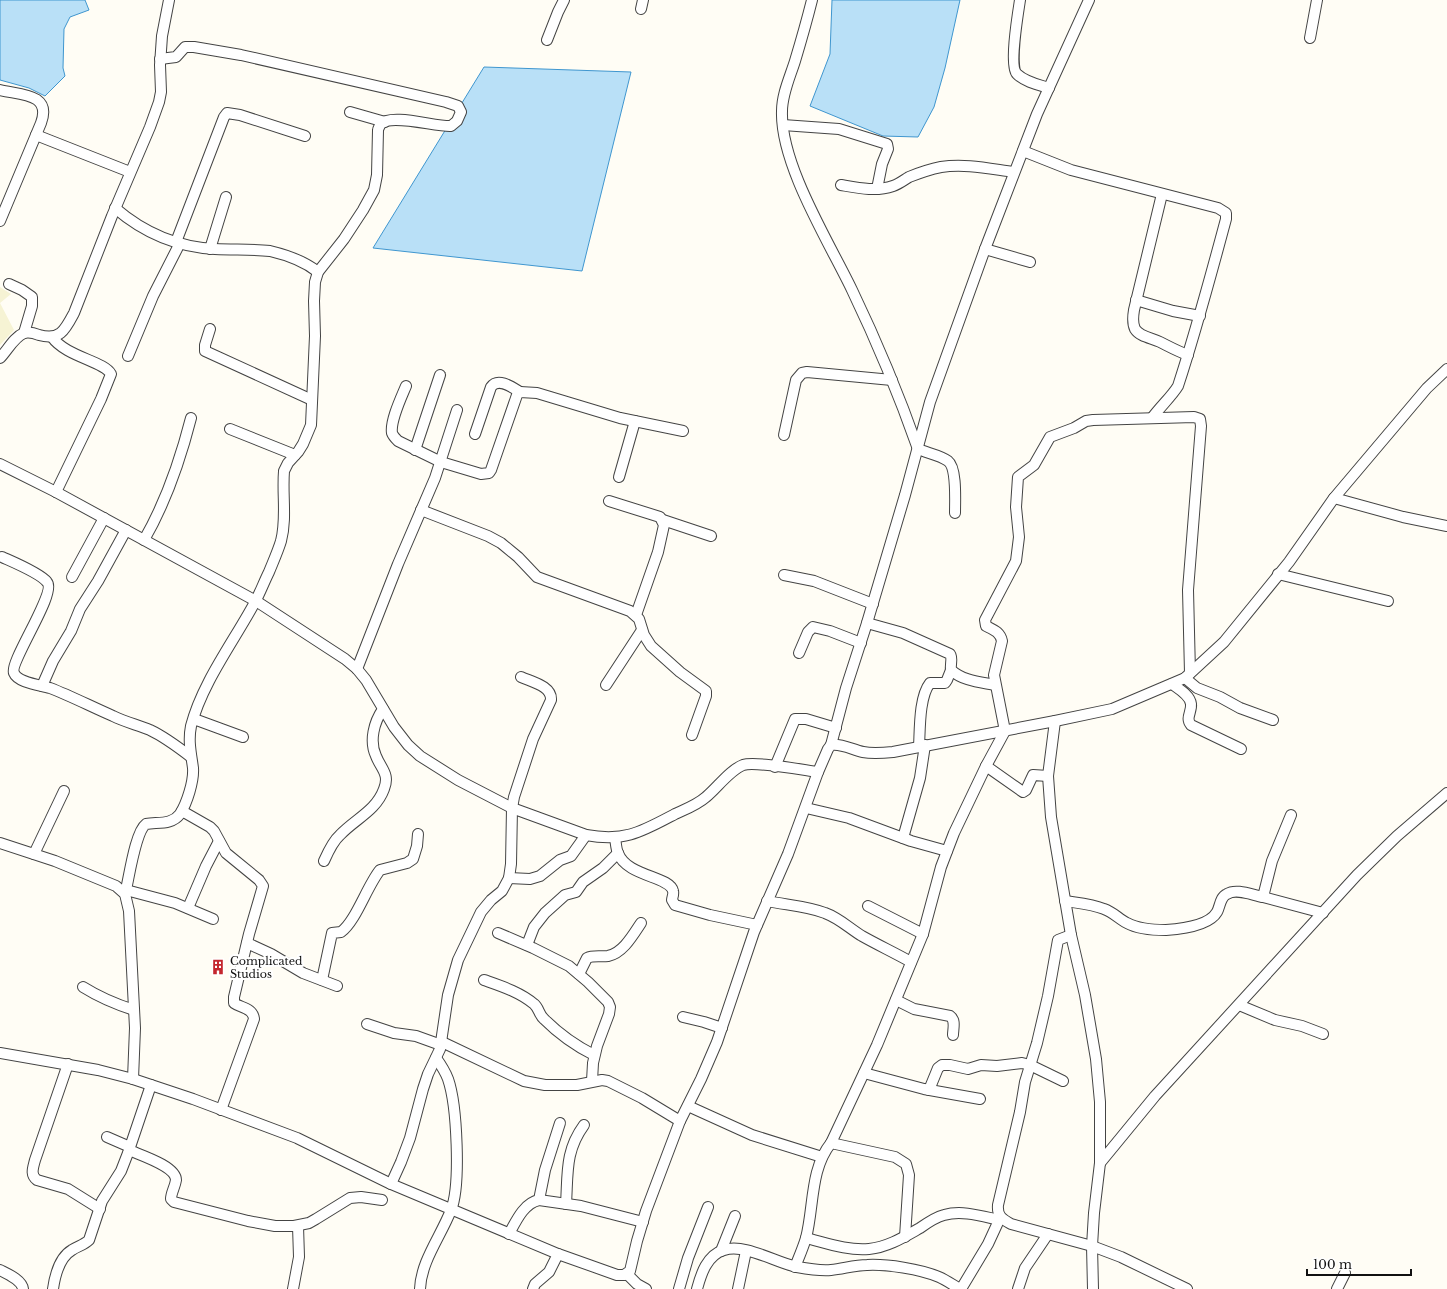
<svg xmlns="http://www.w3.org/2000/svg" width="1447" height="1289" font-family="'Libre Baskerville',serif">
<rect width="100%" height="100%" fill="#fffdf5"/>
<polygon fill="#f6f3d4" points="0,287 11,294 0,303 14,330 0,345"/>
<g fill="#b9e0f7" stroke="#3f96cf">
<polygon points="0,0 85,0 89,10 70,17 64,29 63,68 65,76 45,96 29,88 0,80"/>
<polygon points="832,0 960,0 945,68 934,107 918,137 883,136 810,106 830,54"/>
<polygon points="484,67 631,72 582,271 373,248"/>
</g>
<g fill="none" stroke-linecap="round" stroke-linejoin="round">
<g stroke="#444" stroke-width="12">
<g id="minor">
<path d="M812,0C807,20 801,41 795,61C790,77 782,94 782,111C780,164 829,242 852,290C877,342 899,395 918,449C927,453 940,455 948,461C957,468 955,501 955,513"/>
<path d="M1020,0C1018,13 1009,67 1017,74C1025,82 1039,85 1049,88"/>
<polyline points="641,9 643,0"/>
<polyline points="1310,38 1317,0"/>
<polyline points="547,40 558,12 564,0"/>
<path d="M0,90C20,95 52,93 41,123L0,221"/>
<polyline points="350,112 385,122"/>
<polyline points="783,125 839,129 887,144 888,149 882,164 877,189"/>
<polyline points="36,135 130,172"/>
<path d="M1023,151L1071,170L1218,208L1226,213V219C1211,275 1196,331 1178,386C1172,396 1160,407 1152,418"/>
<path d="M841,185C858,188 876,192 893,186C899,184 904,180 909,177C919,173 931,169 941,167C965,163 991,169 1014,172"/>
<path d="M1162,194L1134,310C1133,316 1132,323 1135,329C1140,337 1152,338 1160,342C1170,347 1177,351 1188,355"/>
<path d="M115,208C144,233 176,247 215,249C234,250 252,249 270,251C287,255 304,261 318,272"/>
<polyline points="176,242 224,117 227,113 240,115 305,136"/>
<polyline points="210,249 226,197"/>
<polyline points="985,249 1030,262"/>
<polyline points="9,284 22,290 32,297 32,306 24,333"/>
<polyline points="1136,300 1173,311 1200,316"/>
<polyline points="210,329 205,345 205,351 312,400"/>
<path d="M52,337C66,357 104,361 111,374L101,399L56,492"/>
<polyline points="128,356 153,296 180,243"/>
<path d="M0,358C7,351 14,337 24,333C28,332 34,333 39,335C60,341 65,330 74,313L112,216L150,127L159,102L161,92L160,65L162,36L169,0"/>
<path d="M406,386C401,398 390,421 392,433C393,436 395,438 398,441L441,462L481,474L489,473L491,470L517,395L520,392L537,393L620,418L683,431"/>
<polyline points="230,429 295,455"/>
<path d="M475,434L491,387C498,377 512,387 520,392"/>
<polyline points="784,435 796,380 802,373 807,372 892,380"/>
<polyline points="415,450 440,375"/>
<path d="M0,464L56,492L256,601L345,659L357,669L366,680L394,727L408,745L420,756L458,780L512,808L586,835C625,842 641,832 675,814C686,809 697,805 706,797C717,788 730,770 743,765C755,761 803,770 818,772"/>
<polyline points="619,477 635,421"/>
<polyline points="1334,498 1403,517 1447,526"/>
<polyline points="609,501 660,517 664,525 658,552 636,615"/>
<polyline points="421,510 488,536 501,543 518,557 537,577 630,611 639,619 644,635 651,646 680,672 706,691 706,696 692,735"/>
<polyline points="663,520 711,536"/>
<path d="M144,540C166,502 180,461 191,418"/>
<path d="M2,557C13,562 40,573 47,582C57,593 9,662 14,673C18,683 41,685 50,688C71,696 92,707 113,716C125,722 138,725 150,730C165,737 178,747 191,757"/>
<polyline points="1278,574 1388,601"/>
<polyline points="784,575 814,581 873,604"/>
<polyline points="72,577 104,518"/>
<path d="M867,623L903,633L950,654C953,658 950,665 951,670C963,681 980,682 995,685"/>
<polyline points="799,653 808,632 813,627 830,631 861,643"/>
<polyline points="357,669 398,564 435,478 457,410"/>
<polyline points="1185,678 1197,688 1220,697 1240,708 1273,720"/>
<path d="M1172,684C1179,689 1190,695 1191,704C1192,712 1185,718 1191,725L1241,749"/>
<polyline points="606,685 642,630"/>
<polyline points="42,686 53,661 71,631 80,609 98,581 126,530"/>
<polyline points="194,719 243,737"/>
<polyline points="1055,721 1048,776 1051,817 1071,935 1085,995 1096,1059 1100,1102 1100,1163 1094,1213 1092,1246 1093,1289"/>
<polyline points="831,745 846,688 867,623 905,495 930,402 985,249 1037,114 1089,0"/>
<path d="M919,747C920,729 919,697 930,683H945L947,680L951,670"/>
<polyline points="986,766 1023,792 1026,790 1033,775 1048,776"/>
<polyline points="775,767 795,719 806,719 836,728"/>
<polyline points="806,808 849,818 911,841 947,851"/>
<path d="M182,811L210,827L214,831L226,853L259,880L263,886L249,934L234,997V1003C241,1008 253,1008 254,1019L221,1110"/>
<polyline points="1291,815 1272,861 1263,897 1323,913"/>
<path d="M615,838C616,843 616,849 618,853C627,877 670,876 673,891C674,894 672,898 672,900L675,905L710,915L757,925"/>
<polyline points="903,838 920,778 925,745"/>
<polyline points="0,843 55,861 116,886 125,894 129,911 135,1028 133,1079"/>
<polyline points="34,854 64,791"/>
<path d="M324,861C328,852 333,841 340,835C355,819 376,811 384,789C390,774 381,769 376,756C369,741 374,722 383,709"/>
<polyline points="509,878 530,879 540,876 560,860 571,856 586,835"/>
<polyline points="126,890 175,903 213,919"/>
<path d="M125,894C129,879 135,832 146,824C158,822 172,825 180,814C187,803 194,781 193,768C191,753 188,741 191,726C202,683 234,641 255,602C260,593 264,582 269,572C273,562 278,551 281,541C287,518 282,495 284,471L288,463L298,452L303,444L311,425L315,336L314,301L315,282L318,272L344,239L363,210L374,190L377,175L378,130C378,129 380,125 381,124C391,113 436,127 451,126L457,121L461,112L458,106L446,102L241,55L194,47H185L176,57L160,59"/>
<path d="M767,901C786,905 807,906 825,913C839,918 849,928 862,936C878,945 895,953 911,962"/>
<path d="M1065,901C1078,903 1092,904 1104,909C1113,912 1119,919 1127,923C1138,929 1154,930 1166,930C1180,929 1209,926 1217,912C1220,907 1220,897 1227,894C1236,888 1252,895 1263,897"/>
<polyline points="868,906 923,934"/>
<polyline points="188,908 206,866 219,841"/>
<polyline points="498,933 533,948 569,966 588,982 608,1002 610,1007 609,1014 597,1046 593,1063 592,1081"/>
<path d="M1071,935L1058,940L1048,996L1037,1043L1025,1082L1020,1112L998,1205C997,1216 1002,1219 1011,1224L1092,1246L1121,1257L1187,1289"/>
<polyline points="247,943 271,954 303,973 337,986"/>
<polyline points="527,945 534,927 545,913 565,895 576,892 583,882 603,868 618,853"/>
<path d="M579,974L587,958C593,955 601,957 608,956C623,953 633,935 641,923"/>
<path d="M322,980L332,933L341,932C356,921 367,886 380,870L407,863L413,859L417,846L418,834"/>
<path d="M484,980C501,986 520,992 534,1004C539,1008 539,1015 544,1019C558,1033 576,1046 594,1055"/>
<path d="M83,987C99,997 115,1004 134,1010"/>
<path d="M896,1000L914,1009L950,1016C956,1020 953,1029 953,1035"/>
<polyline points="1239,1005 1275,1020 1302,1026 1323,1034"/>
<polyline points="683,1017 704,1022 722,1028"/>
<polyline points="367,1024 394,1033 416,1036 441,1045"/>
<polyline points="442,1042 524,1081 545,1085 577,1085 602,1080 608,1081 642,1098 680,1121"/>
<path d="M0,1053L98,1070L133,1079L193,1099L297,1138L391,1184L558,1254L617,1275H624L630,1271L637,1241L646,1211L666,1158L680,1121L701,1079L717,1042L754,932L788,854L818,772L828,749L831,745C841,743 853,750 863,752C873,754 883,753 893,752L1055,721L1112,709L1185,678L1224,642L1289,562L1334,498L1427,388L1447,369"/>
<path d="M68,1064L35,1160C33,1168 30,1175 37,1180L68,1189L100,1209"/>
<polyline points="864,1073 924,1089 980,1099"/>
<polyline points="929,1090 938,1068 942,1065 950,1065 968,1069 981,1065 997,1066 1022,1063 1030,1065 1063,1081"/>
<polyline points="688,1106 752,1135 822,1157"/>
<polyline points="107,1137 130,1147"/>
<path d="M831,1143L877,1045L923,934L941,867L954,833L986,766L1005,731L994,675L1002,641C1000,632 994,630 986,626L985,620L1016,561L1019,537L1016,507L1018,477L1034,465L1050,437L1074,428L1086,421L1093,420L1194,417L1200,419L1201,426L1188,590L1190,673"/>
<path d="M129,1150C140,1155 176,1166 176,1180C175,1187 171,1193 171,1199L174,1202L248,1221L275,1226H294L309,1223L316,1219L350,1198L361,1197L382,1200"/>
<polyline points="1100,1163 1155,1096 1357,875 1397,836 1447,793"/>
<path d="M391,1184L401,1162L410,1138L423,1089L428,1074L440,1049L448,995L458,960L481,912L491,900L502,891L509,878L511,864L512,808L514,797L533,739L551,700C552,686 532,682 521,677"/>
<polyline points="539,1200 545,1170 560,1123"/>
<path d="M566,1204C568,1173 565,1151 584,1125"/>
<path d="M509,1234C516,1221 524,1203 539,1200L581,1206L643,1222"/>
<path d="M806,1238C826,1243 848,1251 869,1249C888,1247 904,1237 920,1228C927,1223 936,1217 944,1215C962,1210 981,1216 999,1220"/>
<polyline points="721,1251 735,1216"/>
<path d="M795,1267C799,1257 803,1248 806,1238C814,1207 810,1169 831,1143L895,1157L906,1164L909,1175L905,1237"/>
<path d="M0,1270C8,1274 22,1280 23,1289"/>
<polyline points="627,1274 637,1284 646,1289"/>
<path d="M53,1289C55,1275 60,1257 72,1250C78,1246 84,1245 89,1240L102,1201L121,1171L128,1153L151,1085"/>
<polyline points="293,1289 299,1257 298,1226"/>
<path d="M420,1289C421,1261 441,1236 451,1210C461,1185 457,1105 448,1079C445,1071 441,1065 436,1058"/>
<polyline points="533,1289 535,1284 549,1272 558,1254"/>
<polyline points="679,1289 688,1258 708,1207"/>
<path d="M697,1289C701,1274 707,1255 724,1250C745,1243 776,1263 797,1267C808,1269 820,1271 831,1270C843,1269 854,1265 867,1265C887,1264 920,1269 939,1277C946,1280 953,1285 960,1289"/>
<polyline points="738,1289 746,1251"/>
<polyline points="961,1289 988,1244 1000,1218"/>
<polyline points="1018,1289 1025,1268 1048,1234"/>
<polyline points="1337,1289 1345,1273"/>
</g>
</g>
<use href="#minor" stroke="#fff" stroke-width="10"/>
</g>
<defs>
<g id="building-bare" transform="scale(1.2)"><path d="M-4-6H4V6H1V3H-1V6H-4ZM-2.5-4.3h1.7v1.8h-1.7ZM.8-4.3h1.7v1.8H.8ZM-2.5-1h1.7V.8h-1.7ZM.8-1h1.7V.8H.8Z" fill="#c4262e" stroke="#fff" stroke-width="2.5" paint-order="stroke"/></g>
</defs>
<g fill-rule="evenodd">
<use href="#building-bare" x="218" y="967"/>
</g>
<g text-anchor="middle" stroke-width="4" stroke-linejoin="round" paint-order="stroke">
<g font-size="11" fill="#111" stroke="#fff" text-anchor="start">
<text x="230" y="965">Complicated<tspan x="230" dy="13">Studios</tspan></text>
</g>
</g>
<path d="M1307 1269v6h104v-6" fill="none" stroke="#111111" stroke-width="2"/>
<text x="1313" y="1269" font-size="12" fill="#111111" stroke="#ffffff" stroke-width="3" paint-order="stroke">100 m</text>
</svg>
